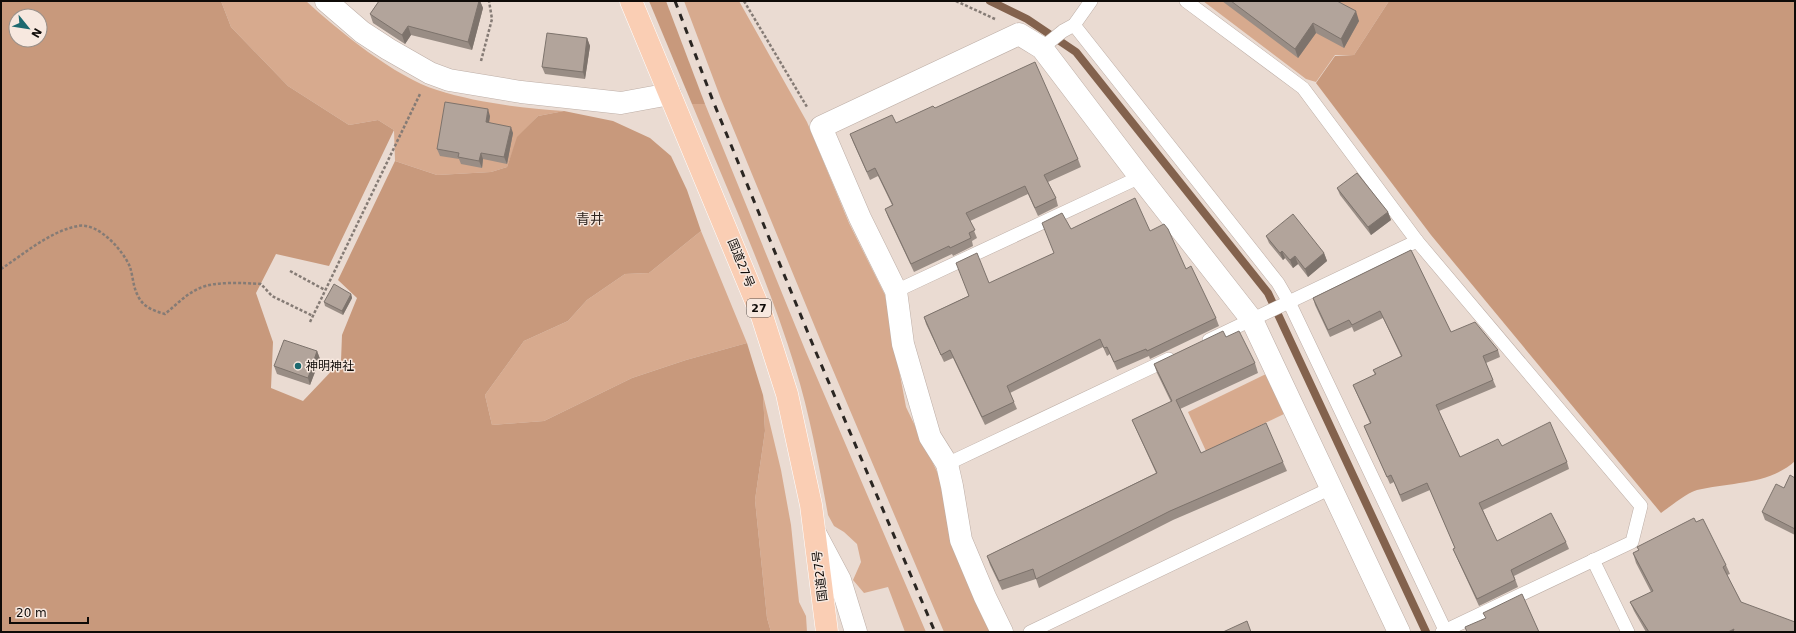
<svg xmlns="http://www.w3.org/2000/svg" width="1796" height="633" font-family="'DejaVu Sans','Noto Sans JP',sans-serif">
<rect width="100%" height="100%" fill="#eadbd2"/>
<g fill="#d7aa8e">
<path d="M221,1H306C339,31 395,77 437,90C478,103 522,108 564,111L538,116L518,137L507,167L491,172L437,175L395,161L394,130L378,120L349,125L288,86L231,27Z"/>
<polygon points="684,1 739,1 807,122 849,223 885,295 906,407 941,480 990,632 944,632 824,349 721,99"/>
<polygon points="1203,1 1389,1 1354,55 1335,55 1316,82 1306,79"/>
<path d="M692,104H705L806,352L926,632H905L888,587L864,593L853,580L861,562L857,544L844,532L834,526L828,515C819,465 810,415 795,367C767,277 728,191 692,104Z"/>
<polygon points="701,231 747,343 686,360 632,378 544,421 492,425 485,395 524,341 568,321 587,300 625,274 649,273"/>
<polygon points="1266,374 1284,414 1206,451 1188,412"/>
<polygon points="763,395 781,470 791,525 799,602 806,616 807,632 771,632 767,618 755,500 765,431"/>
</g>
<g fill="#c8997c" fill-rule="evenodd">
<path d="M1,1H221L231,27L288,86L349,125L378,120L394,130L329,266L276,254L256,293L273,342L271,388L303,401L341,361L342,335L357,298L338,280L395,161L437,175L491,172L507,167L517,137L538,116L564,111L613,121L650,138L671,156L687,190L701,231L649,273L625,274L587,300L568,321L524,341L485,395L492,425L544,421L632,378L686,360L747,343L763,395L765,431L755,500L767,618L771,632H1ZM16,16H40V40H16Z"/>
<polygon points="649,1 666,1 705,104 692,104"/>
<path d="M1389,1H1795V461C1769,485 1730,482 1697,490C1685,494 1671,506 1661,513L1431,235L1316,83L1335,56L1354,55Z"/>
</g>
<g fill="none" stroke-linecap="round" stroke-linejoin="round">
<polyline stroke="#83624d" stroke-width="8" points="990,1 1027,19 1076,52 1268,293 1426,632"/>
<g stroke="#bdaea6" stroke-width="14">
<g id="service">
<polyline points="1186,1 1303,88 1417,241 1641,506 1632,542 1442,632"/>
<polyline points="1074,25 1278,283 1289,302 1446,632"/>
<polyline points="1042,48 1063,31 1074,25 1091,1"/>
<polyline points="896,291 1140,177"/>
<polyline points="1209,340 1417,241"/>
<polyline points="947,464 1169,359"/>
<polyline points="1593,560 1628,632"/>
<polyline points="1030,632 1331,488"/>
</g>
</g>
<g stroke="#bdaea6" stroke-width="23">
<g id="minor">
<polyline points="326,1 362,32 388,49 430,73 449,80 521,92 621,103 670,94"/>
<polyline points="815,533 840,580 856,632"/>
<polyline points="1002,632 985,597 961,540 952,486 947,464 930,437 903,344 896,291 860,218 821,127 1019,34 1042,48 1140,177 1252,320 1399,632"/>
</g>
</g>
<g stroke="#fff" stroke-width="23">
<polyline id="trunk" points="631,1 762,316 787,394 811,505 827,632"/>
</g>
<g stroke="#857b75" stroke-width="2.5" stroke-dasharray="3 2" stroke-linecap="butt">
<polyline points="744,1 807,107"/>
<polyline points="956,1 995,19"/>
<polyline points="481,61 492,19 489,1"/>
<path d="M1,269C24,254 50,231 78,226C98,222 123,250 130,267C133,276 133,287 138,296C143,307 154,311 165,314C176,305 186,294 200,288C215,281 244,283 261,284L272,296L313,316"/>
<polyline points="290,271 325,290"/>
<polyline points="310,322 420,94"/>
</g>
<use href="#service" stroke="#fff" stroke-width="13"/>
<use href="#minor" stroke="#fff" stroke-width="22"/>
<use href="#trunk" stroke="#faceb4" stroke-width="22"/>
<polyline stroke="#2b2622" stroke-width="3" stroke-dasharray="7 7" stroke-linecap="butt" points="675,1 713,101 815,350 935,632"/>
</g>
<g fill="#998d85">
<polygon points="379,1 480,1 483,8 472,50 411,35 405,44 373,23 370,14"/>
<polygon points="1222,1 1337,1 1359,21 1344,48 1316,33 1298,58"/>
<polygon points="587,38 590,46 585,79 545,74 542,67"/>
<polygon points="935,108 1078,159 1081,167 1048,182 1056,198 1058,206 1038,216 1028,194 970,221 977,238 972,241 973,246 953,256 952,254 914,272 888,217 885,209 892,205 878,176 870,180 853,142 850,134 896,123"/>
<polygon points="490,116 489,122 513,133 507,164 483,159 482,168 461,164 459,159 440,156 437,149"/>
<polygon points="1337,188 1388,212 1391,220 1371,235 1340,195"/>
<polygon points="1071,229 1150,231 1186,269 1216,318 1219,326 1150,359 1149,356 1117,370 1110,354 1107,356 1103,347 1010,393 1017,409 985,425 953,358 944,362 926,324 924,317 968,296 1054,253"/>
<polygon points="1266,236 1324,253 1327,261 1308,277 1298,264 1293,268 1285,258 1283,260 1269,243"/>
<polygon points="1411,250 1451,332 1498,350 1500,357 1486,363 1496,387 1439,411 1460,457 1502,446 1567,462 1569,469 1483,510 1497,541 1566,542 1569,549 1514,576 1518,587 1479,606 1456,556 1453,549 1455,548 1430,490 1402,502 1394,482 1390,484 1364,426 1370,423 1356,392 1353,385 1375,375 1373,370 1401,356 1383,318 1354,332 1352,327 1330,337 1315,305 1313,298"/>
<polygon points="351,294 352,298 343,315 325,306 324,302"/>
<polygon points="1226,337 1255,363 1258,373 1180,409 1201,453 1283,462 1287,471 1173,520 1039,588 1036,579 1002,590 990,565 987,556 1156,473 1136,429 1132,420 1171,402 1157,373 1154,364"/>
<polygon points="317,351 320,359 310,385 277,374 274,366"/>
<polygon points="1795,478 1795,535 1765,520 1762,512 1784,488"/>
<polygon points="1696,522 1726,565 1730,574 1727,575 1741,602 1795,632 1646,632 1634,611 1630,602 1651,592 1636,563 1633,553 1639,550 1637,547"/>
</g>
<g fill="#7d736c">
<polygon points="479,1 480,1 483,8 472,50 468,42"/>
<polygon points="1356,11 1359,21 1344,48 1341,39"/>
<polygon points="1313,23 1316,33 1298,58 1295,49"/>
<polygon points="408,26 411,35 405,44 402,35"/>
<polygon points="587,38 590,46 585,79 583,72"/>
<polygon points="488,109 490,116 488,129 486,122"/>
<polygon points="511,127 513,133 507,164 504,157"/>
<polygon points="481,153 483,159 482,168 479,161"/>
<polygon points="1388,212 1391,220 1371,235 1368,227"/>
<polygon points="1282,251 1285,258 1283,260 1280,253"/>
<polygon points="1324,253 1327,261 1308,277 1305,269"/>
<polygon points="1295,256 1298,264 1293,268 1290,260"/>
<polygon points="351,294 352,298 343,315 342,311"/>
<polygon points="317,351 320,359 310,385 308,378"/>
<polygon points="1734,629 1735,632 1728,632"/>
</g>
<g fill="#b2a49b" stroke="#7d736c">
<polygon points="379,1 479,1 468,42 408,26 402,35 370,14"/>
<polygon points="1231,1 1337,1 1356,11 1341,39 1313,23 1295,49"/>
<polygon points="547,33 587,38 583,72 542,67"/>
<polygon points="1035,62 1078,159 1044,175 1056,198 1035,208 1025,186 966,213 975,230 969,233 971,238 950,248 949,246 911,264 885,209 893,205 875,168 867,172 850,134 892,115 896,123 933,106 935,108"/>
<polygon points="445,102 488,109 486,122 511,127 504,157 481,153 479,161 458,157 459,153 437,149"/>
<polygon points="1357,173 1388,212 1368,227 1337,188"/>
<polygon points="1135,198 1150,231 1164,224 1168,229 1186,269 1191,266 1216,318 1147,351 1146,349 1114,362 1107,347 1104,348 1100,339 1007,386 1014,402 982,417 950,350 941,355 924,317 969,296 956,263 977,253 989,283 1054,253 1042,223 1062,213 1071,229"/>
<polygon points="1293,214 1324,253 1305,269 1295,256 1290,260 1282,251 1280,253 1266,236"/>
<polygon points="1411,250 1451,332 1475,322 1498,350 1483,356 1493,380 1436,405 1460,457 1498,439 1502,446 1550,422 1567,462 1479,503 1497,541 1551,513 1566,542 1511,570 1515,580 1477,599 1453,549 1455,548 1427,483 1400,495 1391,475 1387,477 1364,426 1371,423 1353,385 1376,374 1373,370 1402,356 1380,311 1352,325 1349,320 1328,330 1313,298"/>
<polygon points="334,284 351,294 342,311 324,302"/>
<polygon points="1223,331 1226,337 1239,331 1255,363 1176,400 1201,453 1266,423 1283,462 1170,511 1036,579 1033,569 999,581 987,556 1157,473 1132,420 1172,401 1154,364"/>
<polygon points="284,340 317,351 308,378 274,366"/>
<polygon points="1790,475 1795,478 1795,529 1762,512 1776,484 1784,488"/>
<polygon points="1694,518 1696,522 1703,519 1726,565 1723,567 1741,602 1795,622 1795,632 1733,632 1734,629 1728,632 1649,632 1630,602 1653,591 1633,553 1639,550 1637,547"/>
<polygon points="1522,594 1539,632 1467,632 1465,627 1486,618 1483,613"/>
<polygon points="1247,621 1251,632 1223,632"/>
</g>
<circle fill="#1d696f" stroke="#f7e8df" stroke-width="1.5" cx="298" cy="366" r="4"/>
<g text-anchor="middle" stroke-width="3" stroke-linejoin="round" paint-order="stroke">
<rect fill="#f7e8df" stroke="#554d48" stroke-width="1" x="747" y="299" width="24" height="18" rx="3"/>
<g font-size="11" font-weight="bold" fill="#0f0b08">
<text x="759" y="312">27</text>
</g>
<g font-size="12" fill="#0f0b08" stroke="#f7e8df">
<text transform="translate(741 263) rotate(68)" y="4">国道27号</text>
<text transform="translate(820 576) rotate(-97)" y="4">国道27号</text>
</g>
<g font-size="12" fill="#0f0b08" stroke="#f7e8df" text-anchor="start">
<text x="306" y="370">神明神社</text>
</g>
<g font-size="14" fill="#312620" stroke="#f7e8df">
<text x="590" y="224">青井</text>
</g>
</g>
<rect width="1796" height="633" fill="none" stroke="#0f0b08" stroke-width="4"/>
<g transform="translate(28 28) rotate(120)"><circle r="19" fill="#f7e8df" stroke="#9a9089"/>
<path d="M0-3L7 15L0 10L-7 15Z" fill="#1d696f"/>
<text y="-6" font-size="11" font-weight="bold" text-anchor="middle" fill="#0f0b08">N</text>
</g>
<path d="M10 617v6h78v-6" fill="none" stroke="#0f0b08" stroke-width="2"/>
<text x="16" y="617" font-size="12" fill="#0f0b08" stroke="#f7e8df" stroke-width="3" paint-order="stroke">20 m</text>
</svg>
